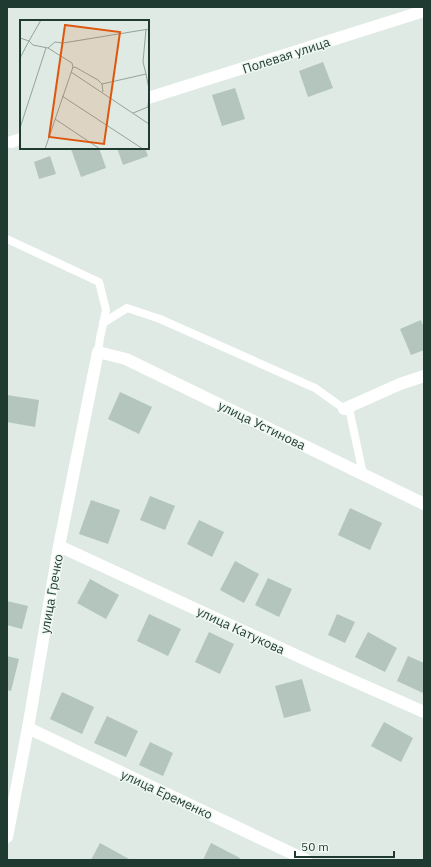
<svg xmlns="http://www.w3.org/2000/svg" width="431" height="867" font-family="'IBM Plex Sans',sans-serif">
<rect width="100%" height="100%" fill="#deeae3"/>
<g fill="#b3c5bc">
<polygon points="323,62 333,88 308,97 299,71"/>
<polygon points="235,88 245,119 222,126 212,95"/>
<polygon points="73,148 99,148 106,168 81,177 71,149"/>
<polygon points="117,148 145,148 148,156 123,165"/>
<polygon points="50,156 56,174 39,179 34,162"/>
<polygon points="421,320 424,328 424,350 411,355 400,329"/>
<polygon points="120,392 152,407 139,434 108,419"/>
<polygon points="7,395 39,400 35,427 7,422"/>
<polygon points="150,496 175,506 165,530 140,520"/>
<polygon points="91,500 120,510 108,544 79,534"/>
<polygon points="350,508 382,523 370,550 338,535"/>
<polygon points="199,520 224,532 212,557 187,544"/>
<polygon points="235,561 259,574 244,603 220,590"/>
<polygon points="268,578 292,589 279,617 255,605"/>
<polygon points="90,579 119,595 106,619 77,603"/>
<polygon points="7,601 28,606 22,629 7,625"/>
<polygon points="149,614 181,629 168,656 137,641"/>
<polygon points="337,614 355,622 345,643 328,635"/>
<polygon points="209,632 234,644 220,674 195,662"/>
<polygon points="368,632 397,648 385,672 355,657"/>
<polygon points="7,656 19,659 11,691 7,690"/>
<polygon points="408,656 424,663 423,693 397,681"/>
<polygon points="302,679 311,711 284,718 275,686"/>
<polygon points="62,692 94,707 82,734 50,719"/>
<polygon points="107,716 138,731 126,757 94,743"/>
<polygon points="384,722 413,738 401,762 371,746"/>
<polygon points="150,742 173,753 163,776 139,765"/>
<polygon points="100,843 129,859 128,860 91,860"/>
<polygon points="211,843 240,858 239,860 203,860"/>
</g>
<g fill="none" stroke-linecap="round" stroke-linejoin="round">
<g stroke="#fff" stroke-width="8">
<polyline points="7,239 99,282 106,310 100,338 98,352"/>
<polyline points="103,323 127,308 160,319 315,388 350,413 363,474"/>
</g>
<g stroke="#fff" stroke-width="12">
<polyline points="148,98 424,11"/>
<polyline points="11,142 21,139"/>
<polyline points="344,409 400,384 424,376"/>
<polyline points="59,546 315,664 424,712"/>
<polyline points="28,728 306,860"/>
<polyline points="7,837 28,728 59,546 98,352 126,359 424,504"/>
</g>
</g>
<g text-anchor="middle" stroke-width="3" stroke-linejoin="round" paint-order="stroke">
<g font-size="13" fill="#1f3a30" stroke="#eef7f2">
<text transform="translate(286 55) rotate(-18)" y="5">Полевая улица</text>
<text transform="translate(262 425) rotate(26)" y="5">улица Устинова</text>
<text transform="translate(51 594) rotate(-80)" y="5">улица Гречко</text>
<text transform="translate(241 630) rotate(25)" y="5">улица Катукова</text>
<text transform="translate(167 794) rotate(25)" y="5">улица Еременко</text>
</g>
</g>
<g transform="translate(20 20)">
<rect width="129" height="129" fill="#deeae3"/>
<path fill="none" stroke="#92a49b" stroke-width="1" d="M0,18L9,21L21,0M0,38L9,21L13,25L28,28L35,22L43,23L129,9M52,48L55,47L78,60L82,64L83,72M51,52L129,104M126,54L129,69M82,64L126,54L123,42L126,9M42,76L123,129M113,93L128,87L129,74M35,99L80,129M0,108L26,28M25,129L53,47L52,43L28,28"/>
<path fill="#de570e" fill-opacity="0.15" stroke="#de570e" stroke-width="2" d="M45,5L100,12L84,124L29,117Z"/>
<rect width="129" height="129" fill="none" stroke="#1f3a30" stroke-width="2"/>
</g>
<rect width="431" height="867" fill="none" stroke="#1f3a30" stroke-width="16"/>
<path d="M295 851v6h99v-6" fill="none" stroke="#1f3a30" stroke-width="2"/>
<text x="301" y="851" font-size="12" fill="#1f3a30" stroke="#eef7f2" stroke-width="3" paint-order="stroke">50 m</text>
</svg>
